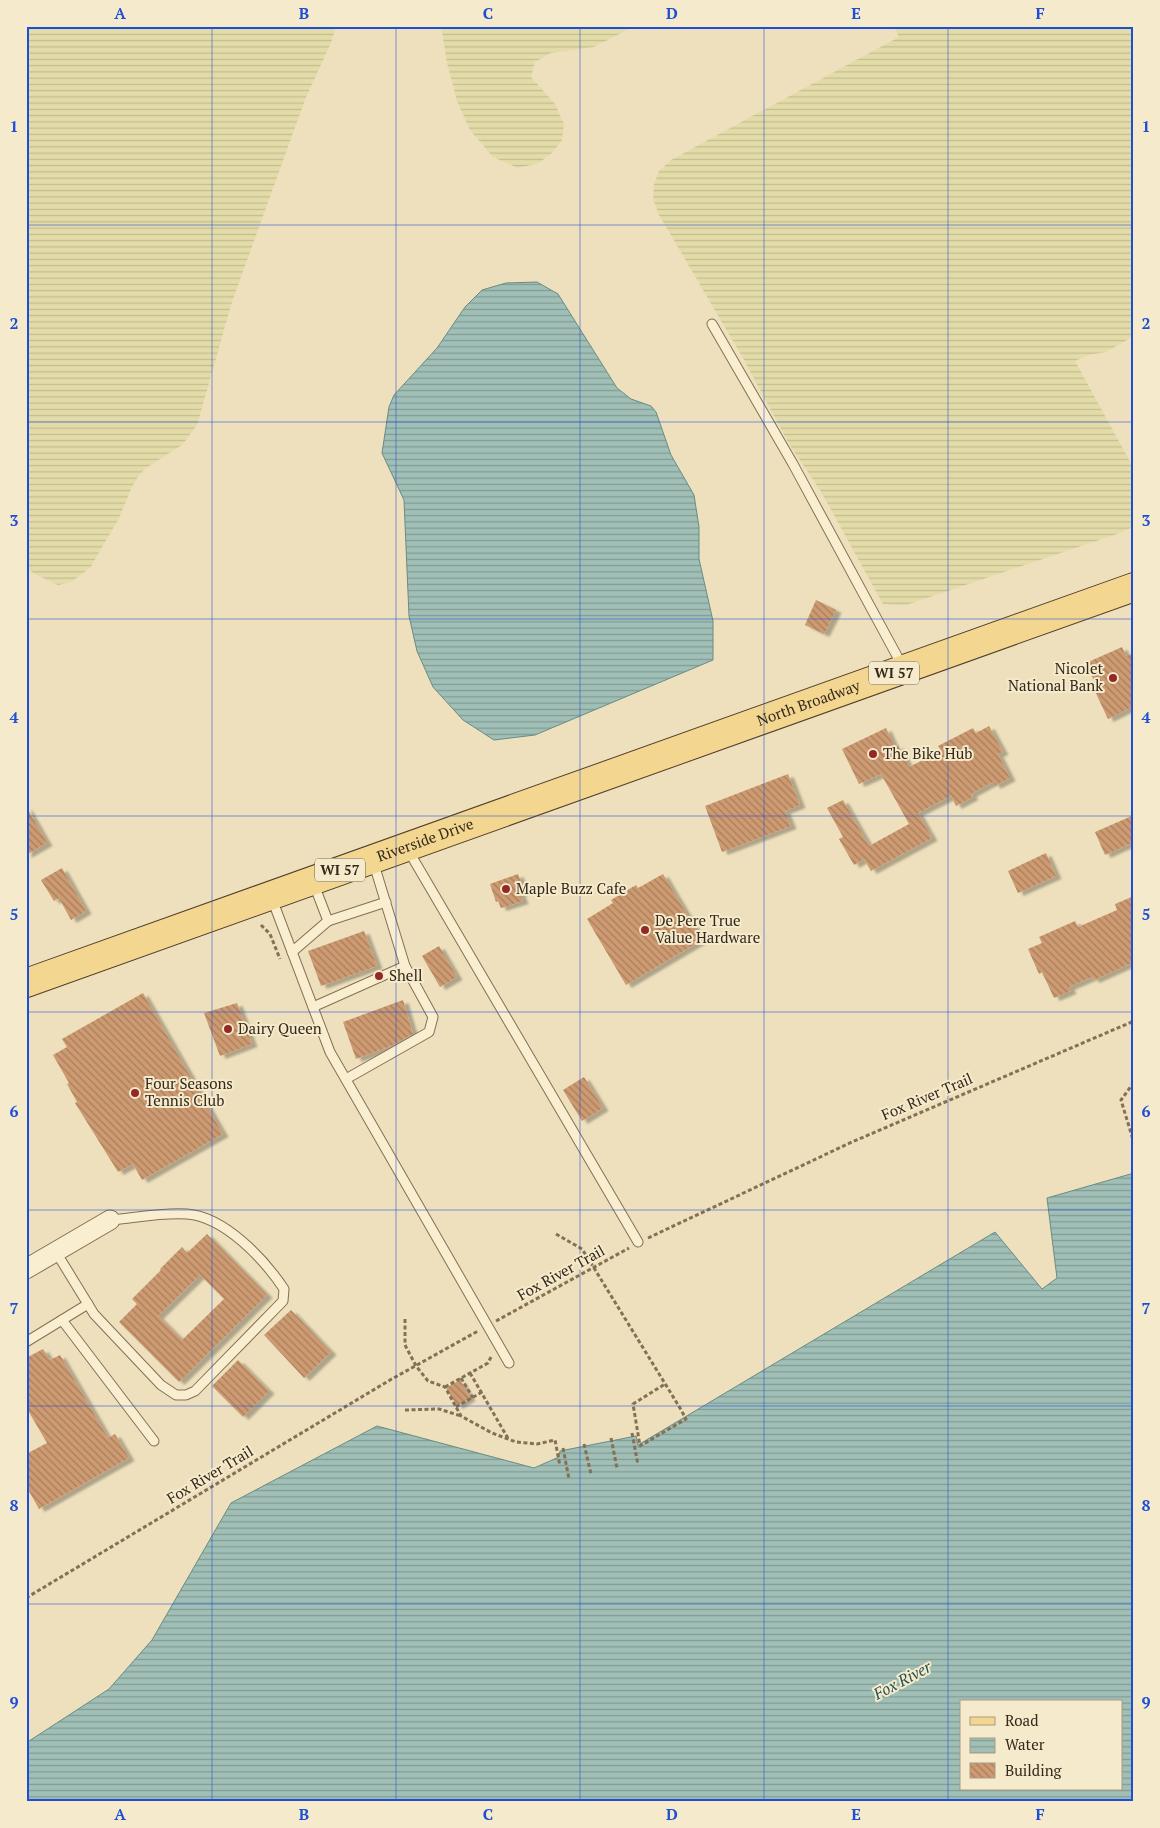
<svg xmlns="http://www.w3.org/2000/svg" width="1160" height="1828" font-family="'PT Serif',serif">
<defs>
<pattern id="farmland-rules" width="6" height="5" patternUnits="userSpaceOnUse" patternTransform="scale(1.25)"><rect width="6" height="5" fill="#e3dca9"/><path d="M0 2.5h6" fill="none" stroke="#c3bd91"/></pattern>
<pattern id="water-rules" width="6" height="5" patternUnits="userSpaceOnUse" patternTransform="scale(1.25)"><rect width="6" height="5" fill="#a0bfb6"/><path d="M0 2.5h6" fill="none" stroke="#839b93"/></pattern>
<pattern id="building-back-hatch" width="6" height="6" patternUnits="userSpaceOnUse" patternTransform="scale(1.25)"><rect width="6" height="6" fill="#cd9a71"/><path d="M-1 5l2 2M0 0l6 6M5-1l2 2" fill="none" stroke="#a77e5c"/></pattern>
<filter id="shadow"><feDropShadow dx="5.5" dy="3" stdDeviation="1" flood-color="#0004"/></filter>
</defs>
<rect width="100%" height="100%" fill="#eee0bc"/>
<g fill="url(#farmland-rules)">
<polygon points="26,26 336,26 331,43 306,97 232,302 197,425 182,445 146,468 139,475 132,487 119,518 90,568 71,582 58,585 33,573 26,566"/>
<polygon points="441,26 635,26 594,47 551,53 535,62 531,77 555,104 564,124 562,140 553,152 539,163 518,168 493,157 470,130 457,101 447,63"/>
<polygon points="894,26 1134,26 1134,336 1106,352 1088,355 1075,361 1134,469 1134,526 1123,532 906,605 895,605 883,604 820,490 789,444 743,358 659,215 653,199 654,184 659,171 671,160 899,37"/>
</g>
<g fill="url(#water-rules)" stroke="#688c84" fill-rule="evenodd">
<polygon points="537,282 558,294 617,388 631,399 651,406 656,412 671,455 694,495 699,527 699,559 713,621 713,660 535,735 494,740 463,720 433,687 417,651 409,616 404,500 382,453 389,407 394,395 437,348 465,307 482,290 506,283"/>
<path d="M1134,1173V1802H26V1743L109,1689L152,1640L231,1503L377,1426L534,1468L559,1457L560,1451L636,1436L638,1445L995,1232L1042,1289L1057,1278L1047,1198ZM961,1702H1121V1789H961Z"/>
</g>
<g fill="url(#building-back-hatch)" fill-rule="evenodd" filter="url(#shadow)">
<polygon points="816,600 836,610 824,634 805,625"/>
<polygon points="1122,647 1126,656 1134,653 1134,706 1108,719 1092,685 1095,683 1086,663"/>
<polygon points="989,726 1003,752 998,754 1010,778 995,786 993,782 971,794 973,797 956,806 951,796 918,813 932,838 871,871 864,859 854,865 839,839 843,837 827,808 843,800 869,846 909,824 881,774 859,784 842,749 886,728 895,748 898,745 909,767 941,751 938,746 973,728 976,733"/>
<polygon points="788,774 800,805 785,811 791,826 722,852 705,806"/>
<polygon points="26,806 47,843 26,855"/>
<polygon points="1134,815 1134,842 1105,855 1095,832"/>
<polygon points="1046,853 1056,876 1018,893 1008,871"/>
<polygon points="62,868 86,911 71,920 59,898 54,901 41,880"/>
<polygon points="518,874 524,891 520,893 523,901 501,908 498,901 496,902 490,884"/>
<polygon points="663,874 702,940 626,985 587,919 613,903 611,900 636,885 638,888"/>
<polygon points="1134,896 1134,962 1094,980 1092,977 1069,987 1071,991 1054,998 1042,972 1039,974 1028,949 1042,943 1039,937 1075,921 1078,927 1117,910 1115,904"/>
<polygon points="364,931 377,966 321,986 308,951"/>
<polygon points="439,946 457,977 440,987 422,956"/>
<polygon points="143,993 223,1134 142,1180 133,1164 118,1172 75,1103 77,1102 67,1084 69,1083 53,1055 67,1047 62,1039"/>
<polygon points="403,1000 413,1034 391,1046 356,1059 343,1022"/>
<polygon points="237,1003 252,1044 220,1056 204,1013"/>
<polygon points="584,1077 603,1108 582,1121 563,1090"/>
<path d="M207,1234L267,1295L179,1382L119,1322L137,1304L132,1299L161,1270L160,1269L182,1247L187,1253ZM200,1275L224,1299L182,1340L158,1316Z"/>
<polygon points="291,1310 331,1352 304,1378 264,1335"/>
<polygon points="43,1349 50,1360 60,1355 108,1438 115,1434 129,1458 39,1509 26,1486 26,1454 47,1443 26,1407 26,1358"/>
<polygon points="238,1360 269,1391 243,1417 212,1386"/>
<polygon points="460,1380 470,1398 457,1406 446,1388"/>
</g>
<g fill="none" stroke-linecap="round" stroke-linejoin="round">
<g stroke="#857055" stroke-width="11">
<g id="service">
<polyline points="712,324 793,464 903,667"/>
<polyline points="408,850 638,1242"/>
<polyline points="313,882 328,921 386,902"/>
<polyline points="272,899 330,1052 509,1363"/>
<polyline points="292,952 328,921"/>
<polyline points="313,1007 405,966"/>
<polyline points="346,1079 429,1032 433,1017 405,966 373,861"/>
<path d="M56,1252L94,1314L161,1385L176,1395H186L195,1391L283,1301L284,1289C264,1259 225,1217 187,1214C162,1212 135,1218 110,1220"/>
<polyline points="62,1320 154,1441"/>
<polyline points="26,1342 88,1304"/>
</g>
</g>
<g stroke="#857055" stroke-width="21">
<polyline id="minor" points="26,1269 110,1220"/>
</g>
<g stroke="#523e2a" stroke-width="30">
<g id="primary">
<path id="s1" d="M26,983L1134,587"/>
</g>
</g>
<g stroke="#857055" stroke-width="3" stroke-dasharray="4 2.5" stroke-linecap="butt">
<polyline points="261,925 270,934 280,959"/>
<polyline points="1134,1082 1121,1100 1134,1143"/>
<polyline points="556,1234 582,1249 594,1268 680,1408 686,1419 640,1446 633,1404 665,1384"/>
<polyline points="648,1238 852,1142 1134,1021"/>
<polyline points="405,1319 405,1345 416,1366 428,1381 445,1387 461,1416 492,1433 516,1442 537,1444 555,1440 560,1466"/>
<polyline points="496,1321 629,1248"/>
<polyline points="470,1373 509,1440"/>
<polyline points="461,1378 473,1398"/>
<polyline points="445,1387 488,1363 491,1357"/>
<polyline points="456,1407 482,1392"/>
<polyline points="405,1410 439,1409 461,1416"/>
<polyline points="632,1433 638,1465"/>
<polyline points="611,1438 617,1468"/>
<polyline points="584,1444 591,1474"/>
<polyline points="563,1448 569,1479"/>
<polyline points="26,1598 390,1380 478,1331"/>
</g>
<use href="#service" stroke="#f9eecf" stroke-width="9"/>
<use href="#minor" stroke="#f9eecf" stroke-width="19"/>
<use href="#primary" stroke="#f3d791" stroke-width="28"/>
</g>
<path fill="none" stroke="#1d4ed8" stroke-width="1" stroke-opacity="0.55" d="M212,26V1802M396,26V1802M580,26V1802M764,26V1802M948,26V1802M26,225H1134M26,422H1134M26,619H1134M26,816H1134M26,1012H1134M26,1210H1134M26,1406H1134M26,1604H1134"/>
<g fill="#952725" stroke="#f5eacb" stroke-width="2">
<circle cx="1113" cy="678" r="5"/>
<circle cx="873" cy="754" r="5"/>
<circle cx="506" cy="889" r="5"/>
<circle cx="645" cy="930" r="5"/>
<circle cx="379" cy="976" r="5"/>
<circle cx="228" cy="1029" r="5"/>
<circle cx="135" cy="1093" r="5"/>
</g>
<g text-anchor="middle" stroke-width="4" stroke-linejoin="round" paint-order="stroke">
<g fill="#f5eacb" stroke="#6e6250" stroke-width="1">
<rect x="869" y="661.5" width="50" height="23" rx="4"/>
<rect x="315" y="858.5" width="50" height="23" rx="4"/>
</g>
<g font-size="14" font-weight="bold" fill="#34281b">
<text x="894" y="678">WI 57</text>
<text x="340" y="875">WI 57</text>
</g>
<g font-size="15" fill="#34281b" stroke="#f5eacb" text-anchor="start">
<text x="1103" y="674" text-anchor="end">Nicolet<tspan x="1103" dy="17">National Bank</tspan></text>
<text x="883" y="759">The Bike Hub</text>
<text x="516" y="894">Maple Buzz Cafe</text>
<text x="655" y="926">De Pere True<tspan x="655" dy="17">Value Hardware</tspan></text>
<text x="389" y="981">Shell</text>
<text x="238" y="1034">Dairy Queen</text>
<text x="145" y="1089">Four Seasons<tspan x="145" dy="17">Tennis Club</tspan></text>
</g>
<g font-size="15" fill="#34281b" stroke="#f5eacb">
<text dy="5" stroke="none"><textPath href="#s1" startOffset="831">North Broadway</textPath></text>
<text dy="5" stroke="none"><textPath href="#s1" startOffset="424">Riverside Drive</textPath></text>
<text transform="translate(927 1097) rotate(-23)" y="5">Fox River Trail</text>
<text transform="translate(561 1273) rotate(-29)" y="5">Fox River Trail</text>
<text transform="translate(210 1475) rotate(-31)" y="5">Fox River Trail</text>
</g>
<g font-size="16" font-style="italic" fill="#295453" stroke="#f5eacb">
<text transform="translate(902 1680) rotate(-28)" y="6">Fox River</text>
</g>
</g>
<rect width="1160" height="1828" fill="none" stroke="#f5eacb" stroke-width="55"/>
<rect x="960" y="1700" width="162" height="90" fill="#f5eacb" stroke="#a89c85"/>
<rect x="970" y="1717" width="25" height="8" fill="#f3d791" stroke="#a89c85"/>
<text x="1005" y="1726" font-size="15" fill="#34281b">Road</text>
<rect x="970" y="1738" width="25" height="15" fill="url(#water-rules)" stroke="#a89c85"/>
<text x="1005" y="1750" font-size="15" fill="#34281b">Water</text>
<rect x="970" y="1763" width="25" height="15" fill="url(#building-back-hatch)" stroke="#a89c85"/>
<text x="1005" y="1776" font-size="15" fill="#34281b">Building</text>
<rect x="28" y="28" width="1104" height="1772" fill="none" stroke="#1d4ed8" stroke-width="2"/>
<g font-size="16" text-anchor="middle" font-weight="bold" fill="#1d4ed8">
<text x="120" y="19">A</text>
<text x="304" y="19">B</text>
<text x="488" y="19">C</text>
<text x="672" y="19">D</text>
<text x="856" y="19">E</text>
<text x="1040" y="19">F</text>
<text x="14" y="132">1</text>
<text x="1146" y="132">1</text>
<text x="14" y="329">2</text>
<text x="1146" y="329">2</text>
<text x="14" y="526">3</text>
<text x="1146" y="526">3</text>
<text x="14" y="723">4</text>
<text x="1146" y="723">4</text>
<text x="14" y="920">5</text>
<text x="1146" y="920">5</text>
<text x="14" y="1117">6</text>
<text x="1146" y="1117">6</text>
<text x="14" y="1314">7</text>
<text x="1146" y="1314">7</text>
<text x="14" y="1511">8</text>
<text x="1146" y="1511">8</text>
<text x="14" y="1708">9</text>
<text x="1146" y="1708">9</text>
<text x="120" y="1820">A</text>
<text x="304" y="1820">B</text>
<text x="488" y="1820">C</text>
<text x="672" y="1820">D</text>
<text x="856" y="1820">E</text>
<text x="1040" y="1820">F</text>
</g>
</svg>
